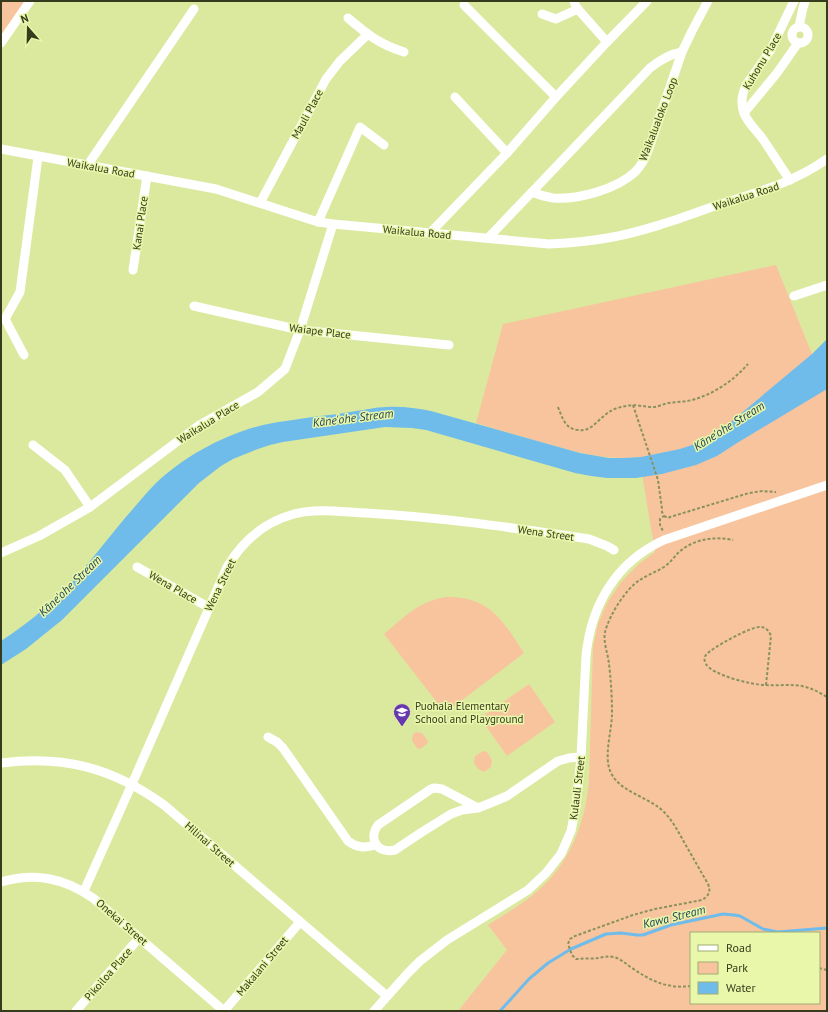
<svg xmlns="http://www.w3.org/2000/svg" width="828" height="1012" font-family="'PT Sans',sans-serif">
<rect width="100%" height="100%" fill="#dbe99e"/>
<g fill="#f8c49e" fill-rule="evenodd">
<polygon points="1,1 26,1 1,35"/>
<path d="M776,265L812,354L827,373V1011H458L507,950L488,925C503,915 521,905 534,894C569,866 586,823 589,779L593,647L598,624L607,603L621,582L640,563L655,552L643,480L641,457C603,461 577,452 541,442C519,436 498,430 476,423L503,324ZM691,933H819V1003H691Z"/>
<path d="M446,597C490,596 503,621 524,653L449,710L442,709L384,634C406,616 417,602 446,597Z"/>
<polygon points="529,684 555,722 507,756 480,718"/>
<polygon points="416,732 422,733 428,741 427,744 420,749 417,748 412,741 413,734"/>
<polygon points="483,751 487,752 492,760 491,767 484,772 478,769 474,763 475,756"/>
</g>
<path fill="#6fbceb" d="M827,339V389L737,443L717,456L696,465L662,474L636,478H607L591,476L575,473L426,430L412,428L385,427L283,442L270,445L258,449L233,459L221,466L199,483L62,620L26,649L1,665V641C30,622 58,599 81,572C96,554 110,536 125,518C135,507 144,495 155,484C185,456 223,435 263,425C281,421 301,419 320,416C332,415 344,413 356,411C366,410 375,407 386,407C401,406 416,408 431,411L580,453L609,458H623L641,457L680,449L698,443L707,438L726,426L812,354Z"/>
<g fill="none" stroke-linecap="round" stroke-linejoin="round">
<polyline stroke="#6fbceb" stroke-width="3" points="500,1011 529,979 548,963 571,949 606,934 621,933 637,935 643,935 671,925 723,914 734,915 740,916 763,929 778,932 827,928"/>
<g stroke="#89925e" stroke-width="2" stroke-dasharray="3 2" stroke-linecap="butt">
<polyline points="633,405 658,480 662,509 662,512 664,516 660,519 660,525 663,531"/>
<path d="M558,407C562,417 565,429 578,430C590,432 596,422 604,416C608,412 612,410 617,408C625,406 633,404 641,406C645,406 649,407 653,407C658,407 663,404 668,403C676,402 684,402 692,400C714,394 733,381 748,364"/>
<polyline points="664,516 668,518 670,517 749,493 762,491 776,492"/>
<path d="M766,685L771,636C769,631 766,627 760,627C752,626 711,648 706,655C704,657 704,661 706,664C712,675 752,685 765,685C777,686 789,684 802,686C811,688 819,692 827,697"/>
<polyline points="819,968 827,970"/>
<path d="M691,986C667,989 651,981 632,968C626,964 621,959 614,957C608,956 603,957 598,958C592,959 585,958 579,959H576L572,955L568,944L570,939L575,936L633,915L655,909L702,900C709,896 711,891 708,884C700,870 692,856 684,842C678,831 672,820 664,812C648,796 621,793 611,773C603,757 612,731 612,713C612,697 611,681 609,664C608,654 603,642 605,632C609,616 626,588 640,580C647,575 656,572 664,567C670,563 674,557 679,552C694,539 714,536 733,540"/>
</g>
<g stroke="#fff" stroke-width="9">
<polyline points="574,1 576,7 607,42"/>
<polyline points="464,5 556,97"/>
<polyline points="542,14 556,19 578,9"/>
<path d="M348,18C368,35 379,44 404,52"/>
<polyline points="799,27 802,12 805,1"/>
<circle cx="800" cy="35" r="8"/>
<polyline points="1,43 30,1"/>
<polyline points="455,97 507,153"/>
<polyline points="744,113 777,73 798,43"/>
<path d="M1,149L216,189L318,222L333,224L549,244C571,243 592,241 613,237C650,230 685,216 721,204C758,192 795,182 827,159"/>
<polyline points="87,166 194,9"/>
<path d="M790,180C780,166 772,152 762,138C756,130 747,122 744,113C740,103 742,94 746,85L770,51L794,1"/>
<path d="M532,192L650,68C660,60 670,54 682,52"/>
<polyline points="260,203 326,79 340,61 367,35"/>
<polyline points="318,222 360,127 384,145"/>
<polyline points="430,233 507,153 556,97 607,42 647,1"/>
<path d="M488,238L532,192C539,195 546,197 553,198C578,200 617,189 635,172C641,166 645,159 648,151L682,52L692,31L708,1"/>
<polyline points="133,270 147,176"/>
<polyline points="794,296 827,285"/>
<polyline points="194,306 300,330 449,345"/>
<polyline points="24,355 5,319 20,292 38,157"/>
<polyline points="33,445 65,470 90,507"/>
<polyline points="1,553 39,536 90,507 198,426 258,392 285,369 300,330 333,224"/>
<polyline points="137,567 208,607"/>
<path d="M268,737L277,742L283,748L348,841C357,848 365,848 376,845"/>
<path d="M1,763C64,755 113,768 164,805L387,996"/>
<path d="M478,808L442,789L434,788L431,789L378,825C368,839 377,854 395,850L422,832L451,814L462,810L478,808L493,802L507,796L558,761L569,758L581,757"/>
<path d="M1,882C35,872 64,878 93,898L224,1011"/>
<path d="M84,891L132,784L227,567C242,542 264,522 294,514C317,508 342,512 366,513C441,517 515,528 589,539L607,546L614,550"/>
<polyline points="76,1011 139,938"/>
<polyline points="224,1011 300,922"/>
<path d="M374,1011L408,973L420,961L447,940L528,890L546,873L561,854L571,831L576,807L581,757L586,656C591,605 616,562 664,540L827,485"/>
</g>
</g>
<defs>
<g id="school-pin" transform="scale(0.9)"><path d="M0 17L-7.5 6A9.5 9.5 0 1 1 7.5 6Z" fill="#6637ae" stroke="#e8f7aa"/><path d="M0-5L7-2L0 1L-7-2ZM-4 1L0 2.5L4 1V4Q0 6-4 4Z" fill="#fff"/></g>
</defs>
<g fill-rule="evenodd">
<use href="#school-pin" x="402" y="712"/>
</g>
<g text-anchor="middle" stroke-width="3" stroke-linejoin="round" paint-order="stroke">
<g font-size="11" fill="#363b1d" stroke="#e8f7aa">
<text transform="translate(762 61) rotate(-59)" y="4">Kuhonu Place</text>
<text transform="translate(307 114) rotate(-62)" y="4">Mauli Place</text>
<text transform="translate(658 119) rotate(-69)" y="4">Waikalualoko Loop</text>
<text transform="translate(101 168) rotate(10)" y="4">Waikalua Road</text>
<text transform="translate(746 196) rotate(-18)" y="4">Waikalua Road</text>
<text transform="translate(140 223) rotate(-82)" y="4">Kanai Place</text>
<text transform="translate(417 232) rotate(5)" y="4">Waikalua Road</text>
<text transform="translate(320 331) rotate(7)" y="4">Waiape Place</text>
<text transform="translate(208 422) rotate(-32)" y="4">Waikalua Place</text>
<text transform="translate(546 533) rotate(8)" y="4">Wena Street</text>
<text transform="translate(220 585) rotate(-64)" y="4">Wena Street</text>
<text transform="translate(173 587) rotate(30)" y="4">Wena Place</text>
<text transform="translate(577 788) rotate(-83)" y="4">Kulauli Street</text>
<text transform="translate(210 844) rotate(41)" y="4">Hilinai Street</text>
<text transform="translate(122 922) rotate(41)" y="4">Onekai Street</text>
<text transform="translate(262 966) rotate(-50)" y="4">Makalani Street</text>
<text transform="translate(108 974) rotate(-49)" y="4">Pikoiloa Place</text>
</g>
<g font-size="11" fill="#363b1d" stroke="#e8f7aa" text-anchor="start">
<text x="415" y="710">Puohala Elementary<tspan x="415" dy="13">School and Playground</tspan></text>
</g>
<g font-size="12" font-style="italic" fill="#1d3e52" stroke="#e8f7aa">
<text transform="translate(353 418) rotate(-7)" y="4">Kāne'ohe Stream</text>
<text transform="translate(729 426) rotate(-32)" y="4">Kāne'ohe Stream</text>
<text transform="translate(70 586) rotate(-44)" y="4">Kāne'ohe Stream</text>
<text transform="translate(674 917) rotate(-14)" y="4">Kawa Stream</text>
</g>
</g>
<rect width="828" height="1012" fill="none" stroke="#363b1d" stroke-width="4"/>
<rect x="690" y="932" width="130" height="72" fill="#e8f7aa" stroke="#a1ac72"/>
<rect x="698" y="945" width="20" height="6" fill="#ffffff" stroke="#a1ac72"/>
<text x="726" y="952" font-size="12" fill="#363b1d">Road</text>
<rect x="698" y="962" width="20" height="12" fill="#f8c49e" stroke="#a1ac72"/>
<text x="726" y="972" font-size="12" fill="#363b1d">Park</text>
<rect x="698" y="982" width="20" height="12" fill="#6fbceb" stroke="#a1ac72"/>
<text x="726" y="992" font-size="12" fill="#363b1d">Water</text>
<g transform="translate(28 28) rotate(340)" stroke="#e8f7aa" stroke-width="3" paint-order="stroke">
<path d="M0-3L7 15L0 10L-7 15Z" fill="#363b1d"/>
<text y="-6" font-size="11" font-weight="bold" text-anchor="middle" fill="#363b1d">N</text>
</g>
</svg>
